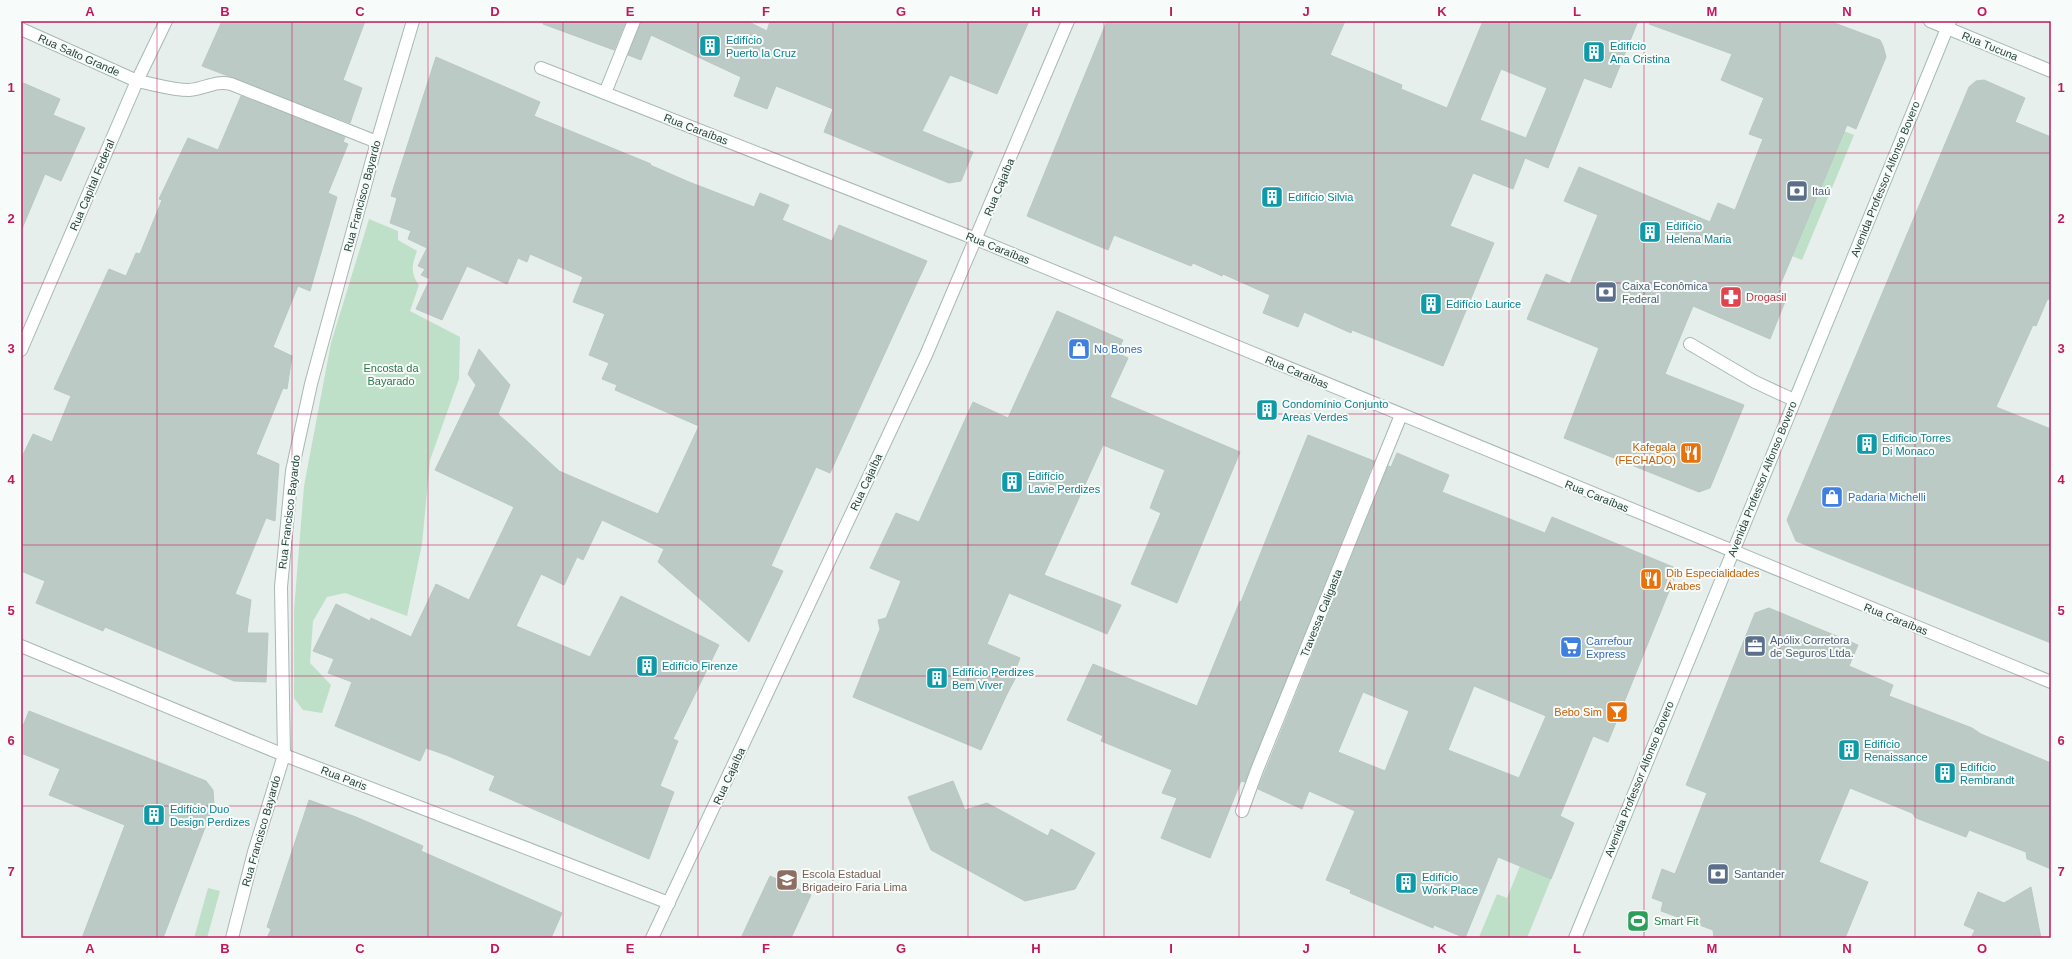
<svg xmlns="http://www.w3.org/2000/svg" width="2072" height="959" font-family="Helvetica,sans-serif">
<rect width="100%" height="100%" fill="#e6efeb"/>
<g fill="#bfe0c8">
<polygon points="1844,131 1854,135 1802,260 1792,256"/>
<path d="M369,219L398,231V240L417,251C412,265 410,272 419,285L410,311L460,337L459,379L430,460L422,544L407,616L345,593L327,597L313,621L310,663L331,685L322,713L303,710L294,698V610L304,486L331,343Z"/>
<polygon points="1520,866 1551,879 1527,938 1479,937 1497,894 1507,898"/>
<polygon points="208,888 220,891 207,938 194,938"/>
</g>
<g fill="#bbcac4" stroke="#b8c9c2" fill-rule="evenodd">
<polygon points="222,21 365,21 343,80 362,88 350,123 202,66"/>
<polygon points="543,21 626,21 614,50 543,24"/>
<polygon points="641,21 747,21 767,31 770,21 1029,21 997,94 950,75 922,131 973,152 961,181 949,183 824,132 833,109 776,86 767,109 734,96 741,77 651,35 641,60 628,55"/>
<path d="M1107,21H1345L1330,55L1402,85L1401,89L1447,108L1483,21H1638L1611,88L1584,78L1548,168L1525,158L1513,189L1473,173L1450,226L1494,243L1443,366L1352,330L1351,333L1304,312L1298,327L1263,313L1270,295L1223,274L1222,276L1193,263L1191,266L1114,235L1108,250L1027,216ZM1501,69L1547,88L1526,138L1480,120Z"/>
<polygon points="1650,21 1829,21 1880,40 1883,46 1886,57 1856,129 1847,125 1778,290 1788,294 1770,339 1693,306 1665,374 1744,405 1710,488 1699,492 1564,438 1599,348 1527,319 1546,274 1570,284 1598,215 1564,201 1579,167 1710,222 1718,203 1735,210 1763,139 1749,134 1764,98 1721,80 1732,54 1649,24"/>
<polygon points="436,57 540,102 534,116 651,164 650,165 689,182 754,207 760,193 789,205 782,220 832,241 839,225 927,261 830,473 816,467 771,566 783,571 749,642 658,562 664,549 602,520 583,560 577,557 564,585 541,574 516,626 590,657 621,596 719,645 673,739 678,741 660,786 674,792 649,859 489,790 495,776 446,755 426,748 420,761 335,726 352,682 328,673 334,659 313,651 336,604 370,621 371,618 411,637 436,584 469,600 514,507 435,470 476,385 468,374 479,349 510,385 498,414 559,471 658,514 699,426 615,390 617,385 602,379 609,363 589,355 605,314 573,302 583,277 530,254 527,262 518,258 507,284 467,266 442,320 416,309 430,279 421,275 425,269 418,266 427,248 408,239 411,231 390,223 397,198 391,196"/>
<polygon points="1984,80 2025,98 2015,122 2051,137 2051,298 2047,300 2036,326 2033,325 1996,407 2051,429 2051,643 1796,541 1787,520 1969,87 1976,81"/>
<polygon points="21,82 60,99 53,115 85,128 61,181 45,174 21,231"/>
<polygon points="241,96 345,137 343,142 348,144 328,193 337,197 310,291 298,286 273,347 292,356 287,389 283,388 256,454 279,464 275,521 266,518 235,594 251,600 247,633 268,633 266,682 234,681 105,627 103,631 36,603 45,581 21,571 21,459 33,434 52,442 71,396 54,389 109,269 126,276 136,253 140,254 162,200 159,199 188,138 218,150"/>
<polygon points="1057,311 1123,340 1117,353 1128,358 1110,397 1240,452 1177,603 1131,584 1161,513 1150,508 1165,470 1103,445 1044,575 1121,605 1107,634 1009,593 987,644 1020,658 1015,671 1016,677 1007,694 981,750 853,697 880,629 878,620 886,618 901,581 870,568 896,513 919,522 973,402 1008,418"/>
<polygon points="1308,435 1374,461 1245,782 1241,781 1210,858 1161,838 1177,798 1162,793 1172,770 1101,741 1103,736 1067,720 1093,664 1197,706 1240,601 1241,602"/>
<path d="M1397,453L1449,475L1442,492L1545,533L1552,517L1678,569L1608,742L1593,736L1560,816L1574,823L1551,879L1498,857L1465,938L1434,925L1433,928L1350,893L1351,890L1326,880L1355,811L1309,791L1302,809L1258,789L1388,466L1391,467ZM1474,686L1546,716L1519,778L1448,750ZM1363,692L1409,711L1385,771L1338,752Z"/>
<polygon points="1769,608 1858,645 1849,666 1893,685 1889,696 1972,728 1981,734 2051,763 2051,869 2027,859 2026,852 1969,830 1966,837 1916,818 1912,813 1850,788 1819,862 1868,882 1845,938 1714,938 1713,930 1661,911 1663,902 1652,898 1662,869 1675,874 1707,793 1686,785 1755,613"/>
<polygon points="29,711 206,781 213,790 214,804 163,938 82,938 125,825 49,795 60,769 21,753 21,731"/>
<polygon points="953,781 965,810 987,803 1048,836 1051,829 1095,853 1075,889 1025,901 931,850 908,797"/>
<polygon points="309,800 356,817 423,846 421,851 562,913 551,938 267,938 271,929 267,927"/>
<polygon points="770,876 811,895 791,938 741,938"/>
<polygon points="2031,887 2041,938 1971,938 1975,930 1964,925 1978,892 2004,903"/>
</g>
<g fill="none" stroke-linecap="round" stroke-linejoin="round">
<g stroke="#a8b8b2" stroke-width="14">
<g id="service">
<path d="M137,81C154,84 172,90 189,90C205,89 215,80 231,84L377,142"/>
<polyline points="605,93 634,21"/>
<polyline points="1690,344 1755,382 1794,400"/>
</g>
</g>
<g stroke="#a8b8b2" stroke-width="14">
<g id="minor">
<polyline points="1930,21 2051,71"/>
<polyline points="21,29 137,81"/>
<polyline points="541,68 976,239 2051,682"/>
<polyline points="21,350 137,81 166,21"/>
<polyline points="21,646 284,755 669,903"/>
<polyline points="1242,811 1257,770 1401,415"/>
<polyline points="232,938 254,852 284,755 281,587 292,471 311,384 377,142 413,21"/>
<polyline points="652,938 926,355 1068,21"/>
</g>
</g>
<g stroke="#a4bbb3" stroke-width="14">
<polyline id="secondary" points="1575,938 1950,21"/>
</g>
<use href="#service" stroke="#fff" stroke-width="12"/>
<use href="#minor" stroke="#fff" stroke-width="12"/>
<use href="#secondary" stroke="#fff" stroke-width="12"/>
</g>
<path fill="none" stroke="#c2185b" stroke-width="1" stroke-opacity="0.55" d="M157,21V938M292,21V938M428,21V938M563,21V938M698,21V938M833,21V938M968,21V938M1104,21V938M1239,21V938M1374,21V938M1509,21V938M1644,21V938M1780,21V938M1915,21V938M21,153H2051M21,283H2051M21,414H2051M21,545H2051M21,676H2051M21,806H2051"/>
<defs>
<g id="building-square" transform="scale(1.15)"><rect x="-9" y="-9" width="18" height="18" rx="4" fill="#0f9aa8" stroke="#f7fbf9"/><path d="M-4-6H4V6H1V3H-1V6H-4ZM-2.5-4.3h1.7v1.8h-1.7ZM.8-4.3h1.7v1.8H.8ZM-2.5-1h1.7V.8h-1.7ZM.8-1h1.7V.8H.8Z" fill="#fff"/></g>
<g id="bank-square" transform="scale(1.15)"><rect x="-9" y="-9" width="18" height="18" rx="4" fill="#5c6f8a" stroke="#f7fbf9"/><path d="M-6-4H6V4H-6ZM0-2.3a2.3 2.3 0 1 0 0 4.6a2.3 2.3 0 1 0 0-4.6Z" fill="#fff"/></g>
<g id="pharmacy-square" transform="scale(1.15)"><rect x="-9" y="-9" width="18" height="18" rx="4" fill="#e0444e" stroke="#f7fbf9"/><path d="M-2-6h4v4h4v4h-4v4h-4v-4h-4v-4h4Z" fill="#fff"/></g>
<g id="shop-square" transform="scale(1.15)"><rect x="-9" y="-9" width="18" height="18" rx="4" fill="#3f7fe0" stroke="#f7fbf9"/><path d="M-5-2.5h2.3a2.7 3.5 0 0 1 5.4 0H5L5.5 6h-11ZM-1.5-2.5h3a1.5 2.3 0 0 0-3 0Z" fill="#fff"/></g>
<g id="restaurant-square" transform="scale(1.15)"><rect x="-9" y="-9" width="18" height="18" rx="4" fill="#e8710a" stroke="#f7fbf9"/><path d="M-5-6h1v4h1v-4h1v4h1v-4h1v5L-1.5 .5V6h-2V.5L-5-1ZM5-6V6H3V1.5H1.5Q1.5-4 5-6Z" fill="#fff"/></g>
<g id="office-square" transform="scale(1.15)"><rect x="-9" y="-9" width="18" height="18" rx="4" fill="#5c6f8a" stroke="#f7fbf9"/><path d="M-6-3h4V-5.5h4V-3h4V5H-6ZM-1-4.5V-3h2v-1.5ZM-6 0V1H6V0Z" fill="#fff"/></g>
<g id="supermarket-square" transform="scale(1.15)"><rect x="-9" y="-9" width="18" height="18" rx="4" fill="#3f7fe0" stroke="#f7fbf9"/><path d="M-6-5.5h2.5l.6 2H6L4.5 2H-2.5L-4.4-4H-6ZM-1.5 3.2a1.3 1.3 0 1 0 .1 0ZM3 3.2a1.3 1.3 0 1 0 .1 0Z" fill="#fff"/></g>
<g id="bar-square" transform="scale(1.15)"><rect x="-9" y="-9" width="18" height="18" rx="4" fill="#e8710a" stroke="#f7fbf9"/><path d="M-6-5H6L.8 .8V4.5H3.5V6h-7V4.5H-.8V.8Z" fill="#fff"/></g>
<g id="school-square" transform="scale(1.15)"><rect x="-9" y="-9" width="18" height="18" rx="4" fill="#8d6e63" stroke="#f7fbf9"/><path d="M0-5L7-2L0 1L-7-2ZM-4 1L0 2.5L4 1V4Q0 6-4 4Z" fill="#fff"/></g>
<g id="stadium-square" transform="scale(1.15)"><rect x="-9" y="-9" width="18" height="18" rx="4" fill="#2e9e5b" stroke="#f7fbf9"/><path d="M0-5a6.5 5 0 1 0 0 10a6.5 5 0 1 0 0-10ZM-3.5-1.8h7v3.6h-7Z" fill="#fff"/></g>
</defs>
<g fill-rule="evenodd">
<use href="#building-square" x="710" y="46"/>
<use href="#building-square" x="1594" y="52"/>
<use href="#bank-square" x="1797" y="191"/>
<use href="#building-square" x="1272" y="197"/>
<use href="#building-square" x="1650" y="232"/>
<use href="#bank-square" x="1606" y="292"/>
<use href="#pharmacy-square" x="1731" y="297"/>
<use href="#building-square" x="1431" y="304"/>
<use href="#shop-square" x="1079" y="349"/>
<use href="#building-square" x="1267" y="410"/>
<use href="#building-square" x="1867" y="444"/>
<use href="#restaurant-square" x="1691" y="453"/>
<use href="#building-square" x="1012" y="482"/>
<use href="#shop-square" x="1832" y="497"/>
<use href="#restaurant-square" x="1651" y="579"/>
<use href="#office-square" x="1755" y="646"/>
<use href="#supermarket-square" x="1571" y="647"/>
<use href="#building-square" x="647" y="666"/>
<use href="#building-square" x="937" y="678"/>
<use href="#bar-square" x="1617" y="712"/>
<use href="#building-square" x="1849" y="750"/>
<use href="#building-square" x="1945" y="773"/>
<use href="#building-square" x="154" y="815"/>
<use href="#bank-square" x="1718" y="874"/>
<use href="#school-square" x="787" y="880"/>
<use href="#building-square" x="1406" y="883"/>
<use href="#stadium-square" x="1638" y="921"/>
</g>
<g text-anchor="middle" stroke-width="4" stroke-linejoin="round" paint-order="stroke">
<g font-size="11" fill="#0d838f" stroke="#f7fbf9" text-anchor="start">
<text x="726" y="44">Edifício<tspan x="726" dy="13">Puerto la Cruz</tspan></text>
<text x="1610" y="50">Edifício<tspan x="1610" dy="13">Ana Cristina</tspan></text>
<text x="1288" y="201">Edifício Silvia</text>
<text x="1666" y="230">Edifício<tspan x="1666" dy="13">Helena Maria</tspan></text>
<text x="1446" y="308">Edifício Laurice</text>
<text x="1282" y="408">Condomínio Conjunto<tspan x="1282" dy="13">Areas Verdes</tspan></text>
<text x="1882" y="442">Edificio Torres<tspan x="1882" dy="13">Di Monaco</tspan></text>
<text x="1028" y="480">Edifício<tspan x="1028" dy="13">Lavie Perdizes</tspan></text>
<text x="662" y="670">Edifício Firenze</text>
<text x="952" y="676">Edifício Perdizes<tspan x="952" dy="13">Bem Viver</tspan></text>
<text x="1864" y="748">Edifício<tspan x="1864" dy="13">Renaissance</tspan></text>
<text x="1960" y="771">Edifício<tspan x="1960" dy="13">Rembrandt</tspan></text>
<text x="170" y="813">Edifício Duo<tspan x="170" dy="13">Design Perdizes</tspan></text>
<text x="1422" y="881">Edifício<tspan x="1422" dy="13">Work Place</tspan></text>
</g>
<g font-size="11" fill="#24423a" stroke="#f7fbf9">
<text transform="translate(1990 46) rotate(22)" y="4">Rua Tucuna</text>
<text transform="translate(79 55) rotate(24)" y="4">Rua Salto Grande</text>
<text transform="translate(696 129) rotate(21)" y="4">Rua Caraíbas</text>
<text transform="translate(1885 179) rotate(-68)" y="4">Avenida Professor Alfonso Bovero</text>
<text transform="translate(92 185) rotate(-67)" y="4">Rua Capital Federal</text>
<text transform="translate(999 187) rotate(-67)" y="4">Rua Cajaíba</text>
<text transform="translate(362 196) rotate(-75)" y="4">Rua Francisco Bayardo</text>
<text transform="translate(998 248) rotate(22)" y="4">Rua Caraíbas</text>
<text transform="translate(1297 372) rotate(23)" y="4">Rua Caraíbas</text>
<text transform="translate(1762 479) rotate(-68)" y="4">Avenida Professor Alfonso Bovero</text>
<text transform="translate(866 482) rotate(-65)" y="4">Rua Cajaíba</text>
<text transform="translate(1597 496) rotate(22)" y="4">Rua Caraíbas</text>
<text transform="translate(289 512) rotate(-83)" y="4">Rua Francisco Bayardo</text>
<text transform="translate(1321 613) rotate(-68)" y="4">Travessa Caligasta</text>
<text transform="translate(1896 619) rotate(22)" y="4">Rua Caraíbas</text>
<text transform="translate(729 776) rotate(-65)" y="4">Rua Cajaíba</text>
<text transform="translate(344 778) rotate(21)" y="4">Rua Paris</text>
<text transform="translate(1639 779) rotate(-68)" y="4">Avenida Professor Alfonso Bovero</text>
<text transform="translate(261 831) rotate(-74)" y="4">Rua Francisco Bayardo</text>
</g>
<g font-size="11" fill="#4e5e75" stroke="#f7fbf9" text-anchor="start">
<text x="1812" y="195">Itaú</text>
<text x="1622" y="290">Caixa Econômica<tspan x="1622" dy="13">Federal</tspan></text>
<text x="1770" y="644">Apólix Corretora<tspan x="1770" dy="13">de Seguros Ltda.</tspan></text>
<text x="1734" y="878">Santander</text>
</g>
<g font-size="11" fill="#be3a42" stroke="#f7fbf9" text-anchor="start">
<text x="1746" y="301">Drogasil</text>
</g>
<g font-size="11" fill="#366cbe" stroke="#f7fbf9" text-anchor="start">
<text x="1094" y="353">No Bones</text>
<text x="1848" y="501">Padaria Michelli</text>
<text x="1586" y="645">Carrefour<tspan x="1586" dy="13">Express</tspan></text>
</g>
<g font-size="11" fill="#2d7a4b" stroke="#f7fbf9">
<text x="391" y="372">Encosta da<tspan x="391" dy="13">Bayarado</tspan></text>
</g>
<g font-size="11" fill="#c56008" stroke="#f7fbf9" text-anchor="end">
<text x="1676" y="451">Kafegala<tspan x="1676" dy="13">(FECHADO)</tspan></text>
<text x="1666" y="577" text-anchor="start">Dib Especialidades<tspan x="1666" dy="13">Árabes</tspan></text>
<text x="1602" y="716">Bebo Sim</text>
</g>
<g font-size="11" fill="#785e54" stroke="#f7fbf9" text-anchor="start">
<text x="802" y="878">Escola Estadual<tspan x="802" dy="13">Brigadeiro Faria Lima</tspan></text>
</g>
<g font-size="11" fill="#27864d" stroke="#f7fbf9" text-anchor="start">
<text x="1654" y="925">Smart Fit</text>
</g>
</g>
<rect width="2072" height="959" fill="none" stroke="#f7fbf9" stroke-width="44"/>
<rect x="22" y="22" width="2028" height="915" fill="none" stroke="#c2185b" stroke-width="1.5"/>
<g font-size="13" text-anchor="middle" font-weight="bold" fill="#c2185b">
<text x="90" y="16">A</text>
<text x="225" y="16">B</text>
<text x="360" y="16">C</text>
<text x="495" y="16">D</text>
<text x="630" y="16">E</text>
<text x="766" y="16">F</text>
<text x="901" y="16">G</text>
<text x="1036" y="16">H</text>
<text x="1171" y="16">I</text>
<text x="1306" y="16">J</text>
<text x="1442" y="16">K</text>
<text x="1577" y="16">L</text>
<text x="1712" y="16">M</text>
<text x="1847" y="16">N</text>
<text x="1982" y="16">O</text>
<text x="11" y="92">1</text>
<text x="2061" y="92">1</text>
<text x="11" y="223">2</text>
<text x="2061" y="223">2</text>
<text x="11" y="353">3</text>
<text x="2061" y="353">3</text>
<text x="11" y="484">4</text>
<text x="2061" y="484">4</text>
<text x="11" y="615">5</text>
<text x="2061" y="615">5</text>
<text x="11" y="745">6</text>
<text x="2061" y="745">6</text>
<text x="11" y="876">7</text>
<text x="2061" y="876">7</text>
<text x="90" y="953">A</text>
<text x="225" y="953">B</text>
<text x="360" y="953">C</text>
<text x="495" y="953">D</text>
<text x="630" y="953">E</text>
<text x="766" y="953">F</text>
<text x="901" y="953">G</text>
<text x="1036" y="953">H</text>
<text x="1171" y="953">I</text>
<text x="1306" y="953">J</text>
<text x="1442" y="953">K</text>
<text x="1577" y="953">L</text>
<text x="1712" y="953">M</text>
<text x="1847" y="953">N</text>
<text x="1982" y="953">O</text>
</g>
</svg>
